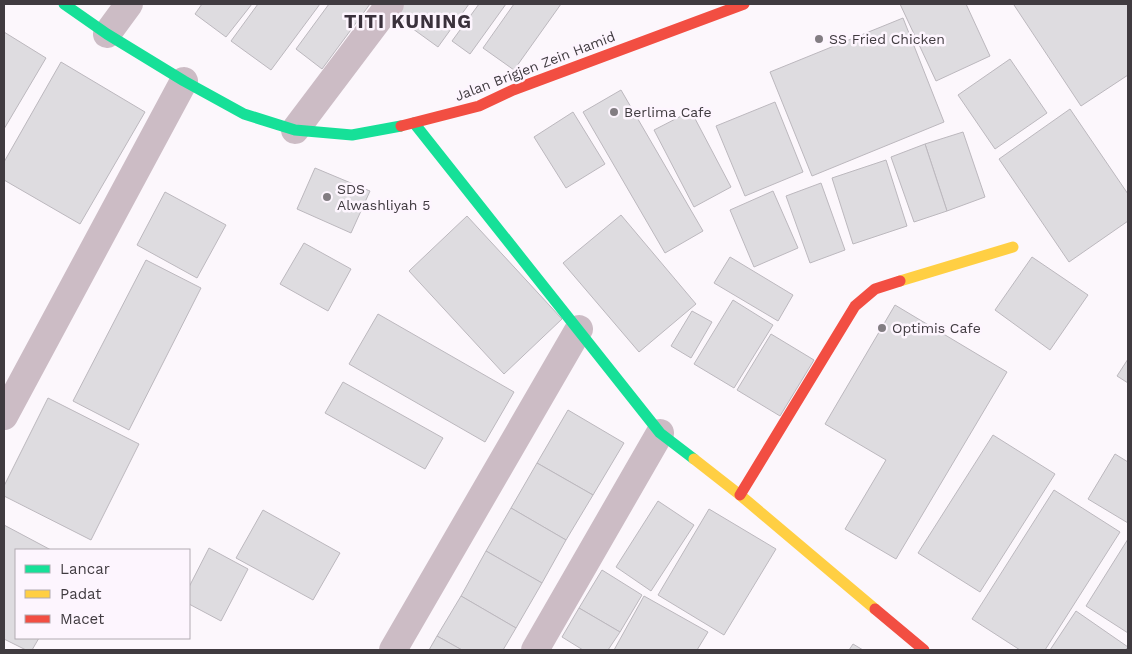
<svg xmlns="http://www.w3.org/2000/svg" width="1132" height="654" font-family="'Work Sans',sans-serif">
<rect width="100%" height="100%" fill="#fcf7fc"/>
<g fill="#dedce0" stroke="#bcb8be">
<polygon points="202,4 252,4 226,37 195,14"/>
<polygon points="258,4 320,4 271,70 231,41"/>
<polygon points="329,4 370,4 322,69 296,49"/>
<polygon points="398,4 469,4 438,47 391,13"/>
<polygon points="479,4 506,4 470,54 452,41"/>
<polygon points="514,4 561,4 514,70 483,48"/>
<polygon points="900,4 966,4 990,56 936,81"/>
<polygon points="1016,4 1128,4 1128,75 1081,106 1014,5"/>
<polygon points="903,18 944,122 812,176 770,72"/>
<polygon points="4,32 46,58 4,129"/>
<polygon points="1010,59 1047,113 995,149 958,95"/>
<polygon points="61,62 145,112 80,224 4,180 4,162"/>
<polygon points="621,90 703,231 665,253 583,112"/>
<polygon points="775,102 803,172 745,196 716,126"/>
<polygon points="1070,109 1128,194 1128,221 1069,262 999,159"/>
<polygon points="691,111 731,187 694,207 654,130"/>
<polygon points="573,112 605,164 566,188 534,137"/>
<polygon points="963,132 985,197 947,211 925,144"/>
<polygon points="925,144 947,211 914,222 891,157"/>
<polygon points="886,160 907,226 853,244 832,178"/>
<polygon points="315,168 370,191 351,233 297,209"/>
<polygon points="821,183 845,250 810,263 786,196"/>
<polygon points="773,191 798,248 754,267 730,210"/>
<polygon points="165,192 226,225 197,278 137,245"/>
<polygon points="621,215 696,304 639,352 563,263"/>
<polygon points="467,216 562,319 504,374 409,271"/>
<polygon points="304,243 351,269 328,311 280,284"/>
<polygon points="730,257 793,295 778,321 714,283"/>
<polygon points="1032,257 1088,295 1050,350 995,310"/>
<polygon points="146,260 201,288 129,430 73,401"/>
<polygon points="733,300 773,325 734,388 694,364"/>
<polygon points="895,305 1007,372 896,559 845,529 886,460 825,424"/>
<polygon points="692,311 712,322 691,358 671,346"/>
<polygon points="378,314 514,392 485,442 349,364"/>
<polygon points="771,334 814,360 780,416 737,390"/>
<polygon points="1128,359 1128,383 1117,376"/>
<polygon points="343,382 443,438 425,469 325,413"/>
<polygon points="48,398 139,444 91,540 4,496 4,486"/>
<polygon points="568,410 624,443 593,495 537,463"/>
<polygon points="993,435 1055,474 980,592 918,553"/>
<polygon points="1115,454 1128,462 1128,523 1088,499"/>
<polygon points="537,463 593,495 566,540 511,508"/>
<polygon points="1054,490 1120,532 1045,650 1020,650 972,619"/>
<polygon points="658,501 694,525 651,591 616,567"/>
<polygon points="511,508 566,540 542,583 486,551"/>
<polygon points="709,509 776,549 724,635 658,595"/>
<polygon points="263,510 340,553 313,600 236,558"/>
<polygon points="4,525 51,550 16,550 16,638 39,638 32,650 26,650 4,639"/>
<polygon points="1128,539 1128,633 1086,606"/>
<polygon points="209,548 248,569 221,621 189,604 189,587"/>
<polygon points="486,551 542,583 516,628 461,596"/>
<polygon points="602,570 642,595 620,632 579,608"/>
<polygon points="461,596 516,628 503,650 462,650 437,636"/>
<polygon points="644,596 708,632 697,650 614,650"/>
<polygon points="579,608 620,632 608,650 583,650 562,637"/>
<polygon points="1076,611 1128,647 1125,650 1050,650"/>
<polygon points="437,636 462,650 429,650"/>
<polygon points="853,644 863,650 849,650"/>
</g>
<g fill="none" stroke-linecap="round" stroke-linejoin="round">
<g stroke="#ccbcc5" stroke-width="28">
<polyline points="107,34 129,4"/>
<polyline points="295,130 390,4"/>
<polyline points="4,416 184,81"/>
<polyline points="393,650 579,329"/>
<polyline points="535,650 660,433"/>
</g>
<g stroke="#16e098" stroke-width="11">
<polyline points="64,4 107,34 184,81 244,114 295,130 352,135 401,126"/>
<polyline points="414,123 660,433 694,459"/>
</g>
<g stroke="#ffcf43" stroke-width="11">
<polyline points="900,281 1013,247"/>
<polyline points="694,459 740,495 875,609"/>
</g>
<g stroke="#f24e42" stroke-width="11">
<polyline points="401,126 479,106 513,90 744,4"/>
<polyline points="740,495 855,306 875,289 900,281"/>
<polyline points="875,609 924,650"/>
</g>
</g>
<g fill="#827d82" stroke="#fdf5fe" stroke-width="2">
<circle cx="819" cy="39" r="5"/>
<circle cx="614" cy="112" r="5"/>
<circle cx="327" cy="197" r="5"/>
<circle cx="882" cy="328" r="5"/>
</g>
<g text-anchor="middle" stroke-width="5" stroke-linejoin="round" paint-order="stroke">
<g font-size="14" fill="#403b40" stroke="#fdf5fe" text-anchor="start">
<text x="829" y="44">SS Fried Chicken</text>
<text x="624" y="117">Berlima Cafe</text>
<text x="337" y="194">SDS<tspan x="337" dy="16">Alwashliyah 5</tspan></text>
<text x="892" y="333">Optimis Cafe</text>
</g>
<g font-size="14" fill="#403b40" stroke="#fdf5fe">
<text transform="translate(535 66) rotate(-21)" y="5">Jalan Brigjen Zein Hamid</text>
</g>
<g font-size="19" font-weight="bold" letter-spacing="1" fill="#3a313c" stroke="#fdf5fe">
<text x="408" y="28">TITI KUNING</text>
</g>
</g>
<rect width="1132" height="654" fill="none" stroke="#403b40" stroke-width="10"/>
<rect x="15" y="549" width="175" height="90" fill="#fdf5fe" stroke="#b1abb2"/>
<rect x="25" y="565" width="25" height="8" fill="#16e098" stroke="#b1abb2"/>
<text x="60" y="574" font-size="15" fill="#403b40">Lancar</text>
<rect x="25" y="590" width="25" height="8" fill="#ffcf43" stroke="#b1abb2"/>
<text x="60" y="599" font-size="15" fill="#403b40">Padat</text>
<rect x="25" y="615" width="25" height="8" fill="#f24e42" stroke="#b1abb2"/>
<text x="60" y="624" font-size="15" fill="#403b40">Macet</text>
</svg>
